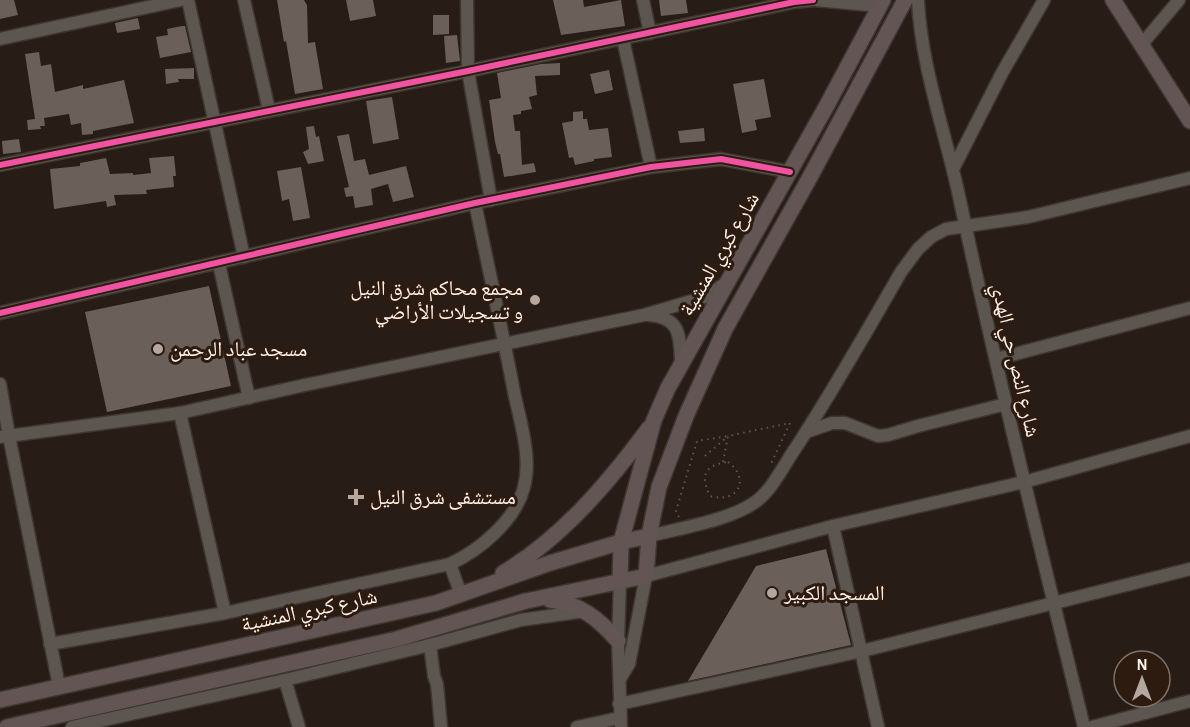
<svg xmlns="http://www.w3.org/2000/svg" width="1190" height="727" font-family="'Alegreya Sans','Noto Naskh Arabic',sans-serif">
<rect width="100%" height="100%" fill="#271c16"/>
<g fill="#6a5f59">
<polygon points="0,0 14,0 18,15 0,19"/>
<polygon points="277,0 304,0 307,5 308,43 315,42 323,89 295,94 286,41 284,42"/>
<polygon points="346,0 373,0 376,16 350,21"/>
<polygon points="553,0 583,0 584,7 621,0 625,26 561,35"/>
<polygon points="659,0 686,0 688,13 661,16"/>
<polygon points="433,15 449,15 449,34 433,35"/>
<polygon points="138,18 140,29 117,33 115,23"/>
<polygon points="182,26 185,26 191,52 160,58 156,37 168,35 167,29"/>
<polygon points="457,35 460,61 446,63 444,36"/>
<polygon points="39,52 41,66 51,64 55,92 83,85 83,89 124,80 134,123 93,131 93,134 82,135 81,123 71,125 69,114 44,118 45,126 40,126 41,129 28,130 27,120 35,119 25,54"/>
<polygon points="560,63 560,75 535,76 537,95 529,97 532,109 521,111 521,114 513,115 515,131 520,131 522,165 534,163 536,172 504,177 500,154 498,154 495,142 489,100 501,98 497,73 541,64"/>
<polygon points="194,68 194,79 178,79 179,82 166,84 165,69"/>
<polygon points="609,70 613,90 595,94 590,74"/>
<polygon points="764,79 771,117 755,120 757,130 742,133 733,84"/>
<polygon points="392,97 399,139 373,144 366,101"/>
<polygon points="583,111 583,119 587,119 589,130 608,128 612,157 594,159 594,161 575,165 573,157 569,158 562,123 573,121 573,112"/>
<polygon points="314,126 316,137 319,136 324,161 308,164 303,152 309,149 306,127"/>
<polygon points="704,128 705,141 680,143 678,131"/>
<polygon points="349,134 354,161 365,159 369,175 406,166 414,197 393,202 388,184 371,189 373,205 355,208 353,196 346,197 344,188 349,187 337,136"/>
<polygon points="19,139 21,152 3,154 2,141"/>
<polygon points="174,156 176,176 173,176 174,187 146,190 147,194 114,195 116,205 107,207 106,201 54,209 50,169 80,166 80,163 106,158 110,174 133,173 133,175 151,173 149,158"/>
<polygon points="301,167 310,218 293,221 289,199 282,201 277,171"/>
<polygon points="209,286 231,386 107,412 85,312"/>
<polygon points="826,549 851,645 688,681 756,566"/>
</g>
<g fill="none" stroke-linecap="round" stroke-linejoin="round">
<g stroke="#3e3630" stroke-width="15">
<g id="minor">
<polyline points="188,0 244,257"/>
<polyline points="244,0 269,110"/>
<polyline points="467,0 468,71 491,200"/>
<polyline points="643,0 650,33"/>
<polyline points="815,0 880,6"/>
<path d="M918,0C921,66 945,131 959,196C997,374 1041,550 1084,727"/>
<polyline points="0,39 181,0"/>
<polyline points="623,39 651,167"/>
<polyline points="1142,44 1179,0"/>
<polyline points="0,165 468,71 794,2 813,0"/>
<polyline points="953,169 1002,73 1044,0"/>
<polyline points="219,264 249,398"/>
<polyline points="0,313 475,203 651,167 721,159 790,172"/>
<path d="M648,315C680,317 680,335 681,362"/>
<polyline points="996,359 1190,308"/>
<polyline points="0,384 9,436 59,686"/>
<polyline points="180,413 225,613"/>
<polyline points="806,432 832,423 845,423 878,436 888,435 918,426 1006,404"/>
<polyline points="0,437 180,413 305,385 644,315 705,297 726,283"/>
<polyline points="833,526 878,727"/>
<path d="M649,536C680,528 733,520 758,500C773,488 784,465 795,449C833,391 867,331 901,272L918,249L931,237L946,229L1028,217L1190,178"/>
<polyline points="450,564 461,595"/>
<polyline points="620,582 618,641 621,727"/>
<path d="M50,644L225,613L450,564C480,550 516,520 524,487C532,457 520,421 514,392C502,329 488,266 475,203"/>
<polyline points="430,645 434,676 437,684 441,727"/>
<polyline points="620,679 629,664 646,576 833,526 1024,482 1190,436"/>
<polyline points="285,680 299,727"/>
<polyline points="619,704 862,651 1190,569"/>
<polyline points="72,727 285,680 430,645 521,620 585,611"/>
<polyline points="577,727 619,718"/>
<polyline points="1092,727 1190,701"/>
</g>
</g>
<g stroke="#3e3630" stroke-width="18">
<g id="major">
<polyline points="1113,0 1190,121"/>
<path d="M503,573C562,538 609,482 649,428"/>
<polyline points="620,582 621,542 654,420 668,388 826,107 883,0"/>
<path d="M550,600C579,603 599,619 618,641"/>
<polyline points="0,700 436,603 550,563 621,542 649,536"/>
<polyline points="7,727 397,639 526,601 646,576 649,536 659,487 686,416 725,329 810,177 905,0"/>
</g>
</g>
<g stroke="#5e5752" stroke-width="2" stroke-dasharray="1.5 4.5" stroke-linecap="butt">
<polyline points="705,456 728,436"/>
<polyline points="723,462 728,436 790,423 771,464"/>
<path d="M728,462C751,479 738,504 710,496C700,476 704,465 728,462Z"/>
<polyline points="679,517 676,511 697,441 728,436"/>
</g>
<use href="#minor" stroke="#5d5550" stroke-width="12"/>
<use href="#major" stroke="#635553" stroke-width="15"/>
<g stroke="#2d1b10" stroke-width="10">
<g id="cycleway">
<polyline points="0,165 468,71 794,2 813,0"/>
<polyline points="0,313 475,203 651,167 721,159 790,172"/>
</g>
</g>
<use href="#cycleway" stroke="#f153a3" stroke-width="6"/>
</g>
<g fill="#b3a7a0" stroke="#2d1b10" stroke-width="2">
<circle cx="535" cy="300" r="6"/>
<circle cx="158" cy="349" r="6"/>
<path d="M353 488h6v6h6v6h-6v6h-6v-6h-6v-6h6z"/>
<circle cx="772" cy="593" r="6"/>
</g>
<g text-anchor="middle" stroke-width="6" stroke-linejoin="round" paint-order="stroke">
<g font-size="21" fill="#fff2ea" stroke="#2d1b10">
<text transform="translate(719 254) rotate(-60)" y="7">شارع كبري المنشية</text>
<text transform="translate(1016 360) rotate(77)" y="7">شارع النص حي الهدي</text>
<text transform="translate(309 610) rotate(-12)" y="7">شارع كبري المنشية</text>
</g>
<g font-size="21" fill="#fff2ea" stroke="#2d1b10" text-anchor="start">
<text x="523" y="295" text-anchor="end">مجمع محاكم شرق النيل<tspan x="523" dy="24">و تسجيلات الأراضي</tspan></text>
<text x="170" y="356">مسجد عباد الرحمن</text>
<text x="370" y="504">مستشفى شرق النيل</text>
<text x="784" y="600">المسجد الكبير</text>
</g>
</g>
<g transform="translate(1142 679)"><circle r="28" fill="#2d1b10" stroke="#817167" stroke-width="1.5"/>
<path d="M0-4.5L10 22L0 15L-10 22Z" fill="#b3a7a0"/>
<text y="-9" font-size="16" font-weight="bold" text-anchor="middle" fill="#fff2ea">N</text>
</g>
</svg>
